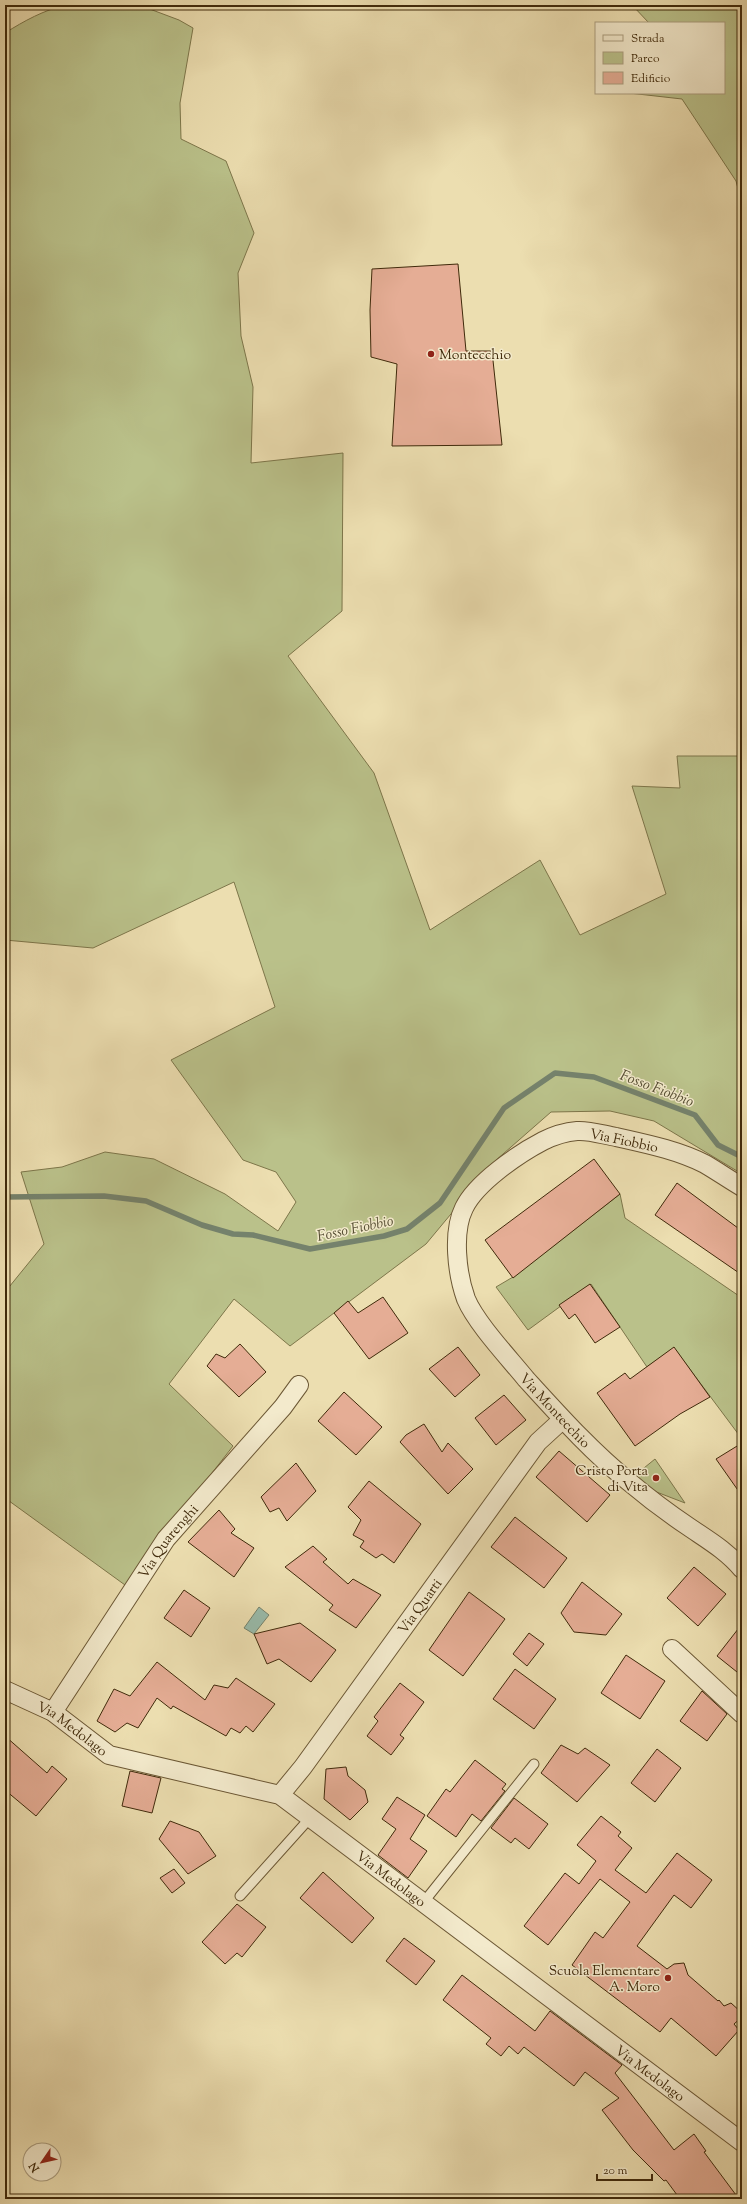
<svg xmlns="http://www.w3.org/2000/svg" width="747" height="2204" font-family="'Sorts Mill Goudy',serif">
<rect width="100%" height="100%" fill="#ecdeb0"/>
<filter id="stains"><feTurbulence type="fractalNoise" baseFrequency=".005" numOctaves="4"/><feColorMatrix values="0 0 0 0 .2 0 0 0 0 .09 0 0 0 0 .02 0 0 0 .5 -.17"/></filter>
<radialGradient id="worn" r=".72"><stop offset=".6" stop-color="#630" stop-opacity="0"/><stop offset="1" stop-color="#630" stop-opacity=".3"/></radialGradient>
<g fill="#bac18a" stroke="#7d764a">
<path d="M66,5H139L179,20L193,28L180,103L181,139L226,161L254,233L238,273L241,336L253,387L251,463L343,453L342,611L288,656L374,773L430,930L540,860L580,935L666,894L632,786L680,788L677,756H742V1174L654,1121L610,1111L551,1112L495,1161L426,1244L290,1346L234,1299L169,1384L233,1446L125,1585L5,1498V1292L44,1244L21,1172L62,1167L105,1152L154,1159L225,1194L278,1231L296,1202L276,1172L243,1160L171,1060L275,1007L234,882L93,948L5,940V33C24,21 44,10 66,5Z"/>
<polygon points="632,5 742,5 742,204 736,181 682,99 629,93 724,93 724,23 649,23"/>
<polygon points="620,1194 625,1218 742,1298 742,1439 674,1348 647,1367 591,1284 528,1330 496,1287 513,1277"/>
<polygon points="655,1459 685,1503 628,1481"/>
</g>
<polygon fill="#99bcac" stroke="#75826c" points="259,1607 269,1615 254,1634 244,1628"/>
<g fill="none" stroke-linecap="round" stroke-linejoin="round">
<polyline stroke="#75826c" stroke-width="5.5" points="5,1197 104,1196 146,1201 202,1225 233,1234 253,1235 310,1249 384,1236 407,1229 440,1203 504,1108 555,1073 594,1077 695,1115 718,1145 742,1157"/>
</g>
<g fill="#e5ad95" stroke="#402a0b">
<polygon points="458,264 466,351 492,351 502,445 392,446 397,364 371,357 370,310 372,269"/>
<polygon points="594,1159 620,1194 513,1278 485,1240"/>
<polygon points="677,1183 742,1231 742,1275 655,1215"/>
<polygon points="590,1284 620,1327 595,1343 575,1314 569,1319 559,1305"/>
<polygon points="383,1297 408,1333 369,1359 334,1313 348,1301 358,1313"/>
<polygon points="240,1344 266,1372 239,1397 207,1366 216,1354 225,1358"/>
<polygon points="458,1347 480,1375 455,1397 429,1369"/>
<polygon points="674,1347 710,1397 680,1414 635,1446 597,1393 625,1373 630,1379"/>
<polygon points="344,1392 382,1427 356,1455 318,1421"/>
<polygon points="504,1395 526,1420 496,1445 475,1418"/>
<polygon points="424,1424 442,1452 448,1443 473,1469 448,1494 400,1442 406,1435"/>
<polygon points="742,1443 742,1496 716,1459"/>
<polygon points="559,1451 610,1495 587,1522 536,1477"/>
<polygon points="296,1463 316,1491 287,1521 279,1508 270,1512 261,1497"/>
<polygon points="369,1481 421,1524 394,1563 382,1554 376,1558 360,1547 364,1541 353,1535 361,1520 348,1507"/>
<polygon points="219,1510 235,1529 231,1533 254,1548 234,1577 188,1542"/>
<polygon points="515,1517 567,1558 544,1588 491,1547"/>
<polygon points="313,1546 327,1559 323,1562 348,1584 353,1579 381,1595 356,1628 329,1610 333,1605 285,1567"/>
<polygon points="694,1567 726,1594 698,1626 667,1598"/>
<polygon points="582,1582 622,1614 606,1635 574,1632 561,1613"/>
<polygon points="184,1590 210,1608 191,1637 164,1618"/>
<polygon points="469,1592 505,1619 463,1676 429,1650"/>
<polygon points="300,1623 336,1650 311,1682 279,1659 267,1664 254,1634"/>
<polygon points="742,1624 742,1676 717,1656"/>
<polygon points="529,1633 544,1644 527,1666 513,1654"/>
<polygon points="626,1655 665,1681 640,1719 601,1693"/>
<polygon points="157,1662 205,1700 214,1685 228,1688 236,1678 275,1704 253,1732 246,1726 240,1733 231,1728 226,1736 173,1706 171,1709 157,1698 138,1728 127,1723 115,1732 97,1721 114,1689 130,1696"/>
<polygon points="515,1669 556,1699 534,1729 493,1699"/>
<polygon points="400,1683 424,1702 400,1735 404,1738 391,1755 367,1736 378,1721 374,1717"/>
<polygon points="702,1691 727,1714 707,1741 680,1721"/>
<polygon points="5,1736 47,1773 52,1766 67,1779 36,1816 5,1790"/>
<polygon points="561,1745 578,1754 585,1748 610,1765 577,1802 541,1773"/>
<polygon points="657,1749 681,1768 655,1802 631,1783"/>
<polygon points="475,1760 506,1784 502,1789 505,1791 481,1821 472,1814 456,1837 427,1816 446,1789 450,1792"/>
<polygon points="346,1767 348,1776 365,1790 368,1802 350,1820 324,1799 326,1769"/>
<polygon points="130,1771 161,1778 152,1813 122,1806"/>
<polygon points="397,1797 425,1815 410,1839 427,1851 408,1878 378,1855 396,1829 382,1819"/>
<polygon points="514,1798 548,1824 529,1849 515,1838 511,1843 491,1828"/>
<polygon points="601,1816 621,1832 618,1836 632,1848 615,1870 646,1893 677,1853 712,1880 691,1908 674,1895 637,1946 667,1969 674,1964 684,1963 688,1975 718,2001 719,2000 724,2006 731,2003 742,2013 742,2017 734,2024 739,2030 716,2056 671,2018 660,2032 572,1965 595,1932 603,1938 630,1902 600,1879 548,1945 524,1926 565,1873 579,1884 596,1861 577,1845"/>
<polygon points="170,1821 199,1832 216,1856 188,1874 159,1839"/>
<polygon points="174,1869 185,1883 172,1893 160,1878"/>
<polygon points="323,1872 374,1918 352,1943 300,1898"/>
<polygon points="237,1904 266,1927 242,1957 237,1953 225,1964 202,1942"/>
<polygon points="404,1938 435,1961 416,1985 386,1961"/>
<polygon points="462,1975 535,2031 550,2011 622,2065 615,2073 674,2150 694,2134 706,2151 704,2152 739,2199 680,2199 666,2180 664,2181 633,2150 602,2110 619,2098 585,2072 574,2086 524,2047 518,2054 509,2046 501,2056 486,2044 491,2038 443,2000"/>
</g>
<g fill="none" stroke-linecap="round" stroke-linejoin="round">
<g stroke="#6b5734" stroke-width="11">
<g id="lane">
<polyline points="240,1896 310,1818"/>
<polyline points="423,1903 534,1764"/>
</g>
</g>
<g stroke="#6b5734" stroke-width="20">
<g id="street">
<path id="s1" d="M742,1187C730,1180 717,1171 705,1164C677,1150 647,1144 616,1137C604,1135 589,1130 577,1131C565,1132 553,1136 543,1141C518,1154 476,1183 464,1208C452,1232 457,1274 466,1299C476,1323 509,1358 526,1379C559,1415 590,1450 628,1481C647,1497 668,1513 689,1527C708,1540 727,1551 742,1569"/>
<polyline points="672,1649 742,1714"/>
<path id="s2" d="M5,1690L53,1712L109,1755L280,1795L742,2142"/>
<path id="s3" d="M53,1712L166,1539L283,1407L299,1385"/>
<path id="s4" d="M280,1795L303,1767L538,1442L562,1420"/>
</g>
</g>
<use href="#lane" stroke="#f3eacc" stroke-width="9"/>
<use href="#street" stroke="#f3eacc" stroke-width="18"/>
</g>
<g fill="#8f2418" stroke="#f3eacc" stroke-width="1.5">
<circle cx="431" cy="354" r="4"/>
<circle cx="656" cy="1478" r="4"/>
<circle cx="668" cy="1978" r="4"/>
</g>
<g text-anchor="middle" stroke-width="3" stroke-linejoin="round" paint-order="stroke">
<g font-size="14" fill="#402a0b" stroke="#f3eacc" text-anchor="end">
<text x="439" y="359" text-anchor="start">Montecchio</text>
<text x="648" y="1475">Cristo Porta<tspan x="648" dy="16">di Vita</tspan></text>
<text x="660" y="1975">Scuola Elementare<tspan x="660" dy="16">A. Moro</tspan></text>
</g>
<g font-size="14" fill="#402a0b" stroke="#f3eacc">
<text transform="translate(624 1140) rotate(12)" y="5">Via Fiobbio</text>
<text dy="5" stroke="none"><textPath href="#s1" startOffset="553">Via Montecchio</textPath></text>
<text dy="5" stroke="none"><textPath href="#s3" startOffset="206">Via Quarenghi</textPath></text>
<text dy="5" stroke="none"><textPath href="#s4" startOffset="235">Via Quarti</textPath></text>
<text dy="5" stroke="none"><textPath href="#s2" startOffset="78">Via Medolago</textPath></text>
<text dy="5" stroke="none"><textPath href="#s2" startOffset="438">Via Medolago</textPath></text>
<text dy="5" stroke="none"><textPath href="#s2" startOffset="762">Via Medolago</textPath></text>
</g>
<g font-size="15" font-style="italic" fill="#564e33" stroke="#f3eacc">
<text transform="translate(657 1088) rotate(21)" y="5">Fosso Fiobbio</text>
<text transform="translate(355 1228) rotate(-12)" y="5">Fosso Fiobbio</text>
</g>
</g>
<rect width="747" height="2204" fill="none" stroke="#ecdeb0" stroke-width="20"/>
<rect x="6" y="6" width="735" height="2192" fill="none" stroke="#402a0b" stroke-width="2"/>
<rect x="10" y="10" width="727" height="2184" fill="none" stroke="#402a0b"/>
<rect x="595" y="22" width="130" height="72" fill="#f3eacc" stroke="#ab9d7f"/>
<rect x="603" y="35" width="20" height="6" fill="#f3eacc" stroke="#ab9d7f"/>
<text x="631" y="42" font-size="12" fill="#402a0b">Strada</text>
<rect x="603" y="52" width="20" height="12" fill="#bac18a" stroke="#ab9d7f"/>
<text x="631" y="62" font-size="12" fill="#402a0b">Parco</text>
<rect x="603" y="72" width="20" height="12" fill="#e5ad95" stroke="#ab9d7f"/>
<text x="631" y="82" font-size="12" fill="#402a0b">Edificio</text>
<g transform="translate(42 2162) rotate(236)"><circle r="19" fill="#f3eacc" stroke="#ab9d7f"/>
<path d="M0-3L7 15L0 10L-7 15Z" fill="#8f2418"/>
<text y="-6" font-size="11" font-weight="bold" text-anchor="middle" fill="#402a0b">N</text>
</g>
<path d="M597 2174v6h55v-6" fill="none" stroke="#402a0b" stroke-width="2"/>
<text x="603" y="2174" font-size="12" fill="#402a0b" stroke="#f3eacc" stroke-width="3" paint-order="stroke">20 m</text>
<rect width="100%" height="100%" filter="url(#stains)"/>
<rect width="100%" height="100%" fill="url(#worn)"/>
</svg>
